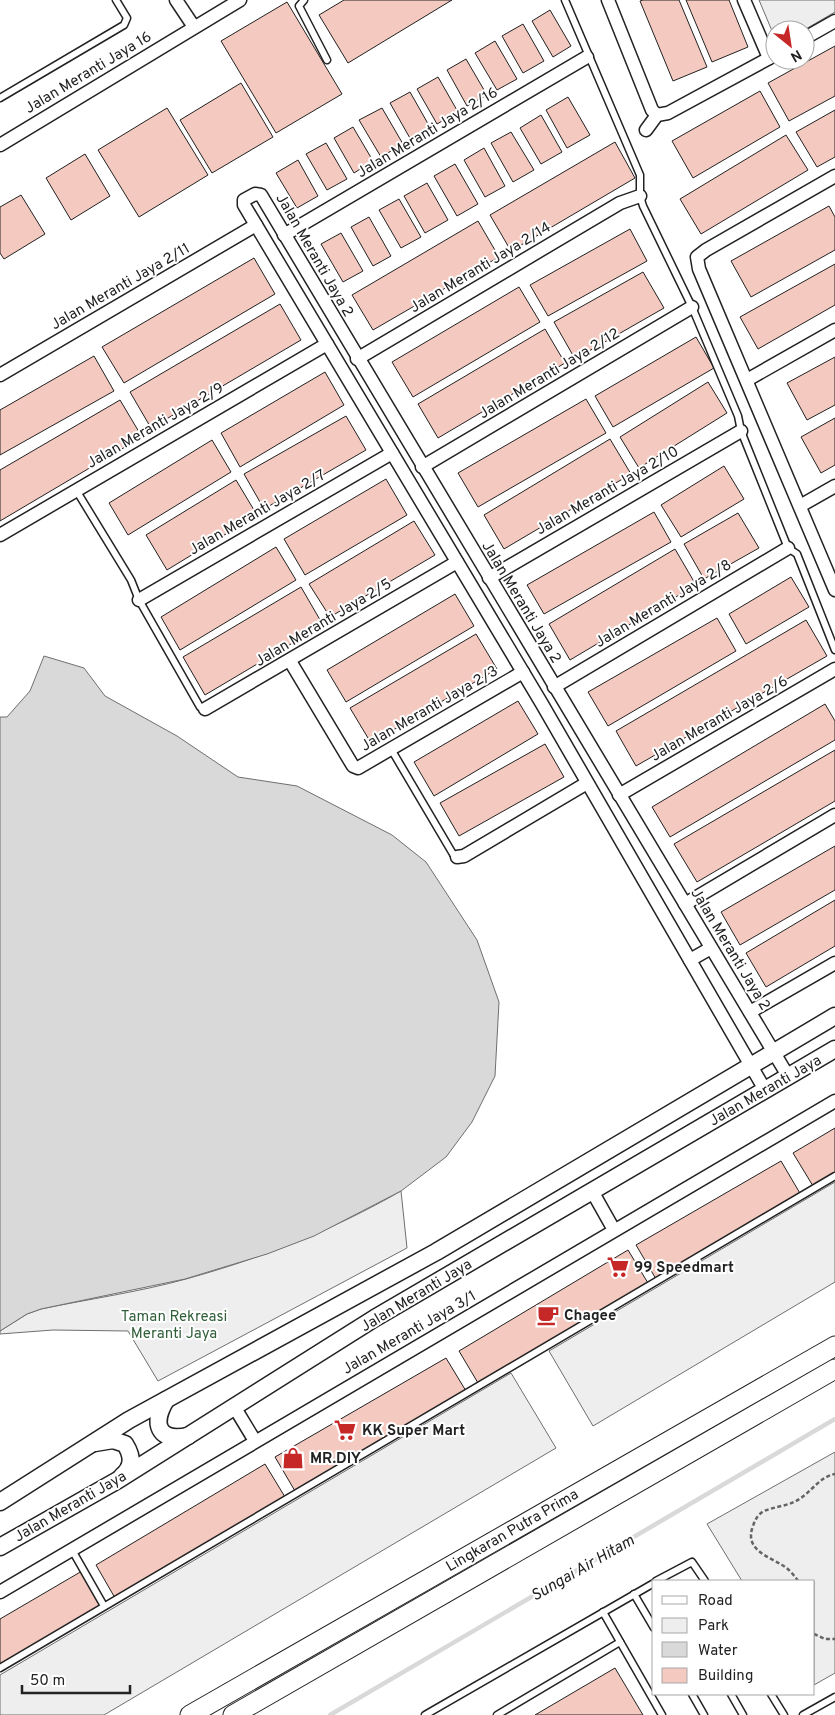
<svg xmlns="http://www.w3.org/2000/svg" width="835" height="1715" font-family="Overpass,sans-serif">
<rect width="100%" height="100%" fill="#fff"/>
<g fill="#eee" stroke="#6f6f6f">
<polygon points="759,0 835,0 835,12 804,30 775,30 775,38"/>
<polygon points="835,1182 835,1282 593,1426 549,1351"/>
<path d="M401,1191L407,1248L158,1381L128,1331L53,1330L0,1334V1331L27,1314L41,1309C89,1299 139,1292 186,1279C262,1258 333,1230 401,1191Z"/>
<polygon points="511,1373 556,1448 104,1715 0,1715 0,1675"/>
<polygon points="835,1452 835,1673 814,1685 814,1581 742,1581 707,1524"/>
</g>
<polygon fill="#d9d9d9" stroke="#6f6f6f" points="44,656 84,668 105,696 177,736 238,777 297,786 392,835 426,862 477,940 499,1002 495,1076 472,1122 446,1157 401,1191 314,1236 267,1254 185,1279 41,1309 27,1314 0,1331 0,717 7,717 30,691"/>
<g fill="none" stroke-linecap="round" stroke-linejoin="round">
<polyline stroke="#d9d9d9" stroke-width="4.5" points="330,1715 835,1419"/>
</g>
<g fill="#f3c9c0" stroke="#222">
<polygon points="344,0 452,0 348,63 319,15"/>
<polygon points="643,0 679,0 707,67 673,81 640,1"/>
<polygon points="686,0 729,0 748,47 712,62"/>
<polygon points="287,2 342,94 276,133 221,41"/>
<polygon points="550,10 571,46 553,57 532,21"/>
<polygon points="523,24 544,61 523,73 502,36"/>
<polygon points="495,41 517,79 497,90 475,53"/>
<polygon points="835,46 835,96 789,121 768,83"/>
<polygon points="466,59 487,95 467,106 447,70"/>
<polygon points="438,77 458,112 437,124 417,89"/>
<polygon points="241,83 273,137 212,173 180,120"/>
<polygon points="760,91 780,127 693,178 672,141"/>
<polygon points="410,92 431,129 411,140 390,103"/>
<polygon points="568,97 590,135 567,148 546,110"/>
<polygon points="167,108 208,175 139,217 98,150"/>
<polygon points="382,108 403,144 381,157 359,120"/>
<polygon points="835,110 835,157 817,167 796,132"/>
<polygon points="541,115 562,152 541,164 520,128"/>
<polygon points="353,127 373,161 354,173 334,138"/>
<polygon points="511,132 534,170 513,182 491,143"/>
<polygon points="786,135 808,170 701,234 680,199"/>
<polygon points="615,142 635,178 511,251 490,215"/>
<polygon points="326,143 347,179 327,190 306,154"/>
<polygon points="484,148 505,186 485,197 464,160"/>
<polygon points="85,154 110,196 71,220 46,178"/>
<polygon points="298,160 318,196 297,208 276,173"/>
<polygon points="455,164 478,204 457,216 434,176"/>
<polygon points="427,183 448,220 425,233 404,196"/>
<polygon points="21,195 45,234 4,259 0,253 0,207"/>
<polygon points="399,199 421,237 401,248 379,210"/>
<polygon points="829,206 835,217 835,250 751,297 731,261"/>
<polygon points="369,217 391,256 373,266 351,227"/>
<polygon points="478,221 499,257 373,330 352,295"/>
<polygon points="630,229 647,261 548,316 530,285"/>
<polygon points="341,233 363,271 343,282 321,244"/>
<polygon points="254,258 275,294 124,383 102,347"/>
<polygon points="835,264 835,305 758,349 740,317"/>
<polygon points="643,272 664,308 575,359 554,322"/>
<polygon points="519,287 540,322 413,397 392,362"/>
<polygon points="280,304 301,340 151,428 130,392"/>
<polygon points="545,329 565,363 438,438 418,404"/>
<polygon points="696,337 714,368 613,427 595,396"/>
<polygon points="94,356 114,391 0,455 0,410"/>
<polygon points="835,357 835,405 807,420 787,383"/>
<polygon points="325,372 344,405 240,467 221,433"/>
<polygon points="708,382 727,413 639,468 620,437"/>
<polygon points="586,399 606,433 478,507 458,473"/>
<polygon points="120,400 142,437 0,521 0,470"/>
<polygon points="346,416 366,450 264,509 244,474"/>
<polygon points="835,418 835,465 821,473 801,437"/>
<polygon points="610,439 631,474 504,549 484,515"/>
<polygon points="212,440 231,472 128,535 109,503"/>
<polygon points="724,466 744,499 681,537 661,505"/>
<polygon points="386,479 407,515 305,575 284,539"/>
<polygon points="236,480 257,515 167,570 146,535"/>
<polygon points="654,512 671,542 544,614 527,585"/>
<polygon points="738,513 759,548 704,579 684,544"/>
<polygon points="414,521 435,555 330,617 309,584"/>
<polygon points="276,547 296,580 180,650 161,617"/>
<polygon points="675,549 696,585 570,660 549,624"/>
<polygon points="791,577 809,607 746,644 729,614"/>
<polygon points="301,587 323,625 205,695 183,657"/>
<polygon points="455,594 474,626 346,702 327,670"/>
<polygon points="717,618 736,651 608,726 588,692"/>
<polygon points="806,620 827,656 636,766 616,731"/>
<polygon points="476,634 497,669 371,743 350,708"/>
<polygon points="518,701 538,734 434,796 414,762"/>
<polygon points="825,704 835,721 835,740 670,837 652,807"/>
<polygon points="545,744 564,777 459,836 440,803"/>
<polygon points="835,750 835,801 697,882 674,844"/>
<polygon points="835,846 835,890 740,945 721,912"/>
<polygon points="835,900 835,946 766,987 746,953"/>
<polygon points="835,1128 835,1173 813,1186 793,1153"/>
<polygon points="781,1161 801,1195 656,1279 636,1245"/>
<polygon points="628,1250 648,1283 478,1383 459,1351"/>
<polygon points="446,1358 466,1391 295,1491 275,1457"/>
<polygon points="265,1464 285,1497 115,1598 96,1565"/>
<polygon points="82,1571 102,1606 0,1666 0,1619"/>
<polygon points="615,1668 643,1715 535,1715"/>
</g>
<g fill="none" stroke-linecap="round" stroke-linejoin="round">
<g stroke="#222" stroke-width="9">
<g id="service">
<polyline points="304,0 299,6 327,60"/>
<polyline points="565,0 640,175 640,196 643,206 692,307 738,416 741,431 788,548 797,554 835,650"/>
<polyline points="0,98 124,25 127,18 116,0"/>
<polyline points="76,490 131,580 139,600 200,707 205,709"/>
<polyline points="391,749 453,854 457,857"/>
<polyline points="72,1550 104,1606"/>
<polyline points="656,1581 692,1562 705,1581"/>
<polyline points="634,1594 654,1628"/>
<polyline points="603,1612 662,1715"/>
<polyline points="0,1668 835,1176"/>
<polyline points="692,1694 704,1715"/>
<polyline points="731,1694 743,1715"/>
<polyline points="771,1694 784,1715"/>
<polyline points="425,1715 654,1583"/>
<polyline points="497,1715 620,1642"/>
<polyline points="803,1715 835,1697"/>
</g>
</g>
<g stroke="#222" stroke-width="15">
<g id="minor">
<polyline points="176,0 194,27"/>
<polyline points="608,0 652,110 657,115"/>
<polyline points="744,0 769,58"/>
<polyline points="805,38 835,21"/>
<polyline points="646,130 657,115 668,113 775,55"/>
<polyline points="0,145 240,0"/>
<polyline points="835,176 706,250 697,257 699,269 835,590"/>
<polyline points="284,235 587,57"/>
<polyline points="357,359 620,203 640,196"/>
<polyline points="0,375 256,225"/>
<polyline points="747,380 835,330"/>
<polyline points="422,467 692,307"/>
<polyline points="800,506 835,486"/>
<polyline points="0,535 327,344"/>
<polyline points="489,578 741,431"/>
<polyline points="139,600 392,453"/>
<polyline points="290,661 353,766 358,768 523,672"/>
<polyline points="554,687 788,548"/>
<polyline points="205,709 457,562"/>
<polyline points="619,795 835,669"/>
<polyline points="457,857 464,856 587,783"/>
<polyline points="685,904 835,815"/>
<polyline points="690,960 711,948"/>
<polyline points="750,1012 835,963"/>
<polyline points="765,1090 542,704 244,205 244,200 255,194 261,195 788,1076"/>
<polyline points="592,1191 614,1230"/>
<polyline points="235,1408 255,1441"/>
<polyline points="0,1592 835,1101"/>
</g>
</g>
<g stroke="#222" stroke-width="19">
<g id="tertiary">
<path d="M166,1400C152,1423 157,1442 188,1436"/>
<path d="M95,1443L113,1440L125,1444C132,1455 134,1466 122,1476"/>
<polyline points="0,1502 129,1420 436,1252 835,1016"/>
<polyline points="0,1547 118,1480 375,1318 835,1049"/>
</g>
</g>
<g stroke="#222" stroke-width="21">
<g id="secondary">
<polyline points="190,1715 835,1346"/>
<polyline points="233,1715 835,1369"/>
</g>
</g>
<g stroke="#646464" stroke-width="2.5" stroke-dasharray="4 2.5" stroke-linecap="butt">
<path d="M798,1581C794,1575 788,1568 782,1565C767,1556 744,1549 753,1526C755,1520 758,1514 764,1511C774,1507 785,1506 794,1502C810,1495 818,1477 835,1474"/>
<polyline points="814,1634 825,1639 835,1639"/>
</g>
<use href="#service" stroke="#fff" stroke-width="6"/>
<use href="#minor" stroke="#fff" stroke-width="12"/>
<use href="#tertiary" stroke="#fff" stroke-width="16"/>
<use href="#secondary" stroke="#fff" stroke-width="19"/>
</g>
<defs>
<g id="supermarket-bare" transform="scale(1.725)"><path d="M-6-5.5h2.5l.6 2H6L4.5 2H-2.5L-4.4-4H-6ZM-1.5 3.2a1.3 1.3 0 1 0 .1 0ZM3 3.2a1.3 1.3 0 1 0 .1 0Z" fill="#c62828" stroke="#fff" stroke-width="2.5" paint-order="stroke"/></g>
<g id="cafe-bare" transform="scale(1.725)"><path d="M-5.5-4.5H6V0H3Q3 3.5 0 3.5H-2.5Q-5.5 3.5-5.5 0ZM3-3.2v2h1.7v-2ZM-6 4.5H4V6H-6Z" fill="#c62828" stroke="#fff" stroke-width="2.5" paint-order="stroke"/></g>
<g id="shop-bare" transform="scale(1.725)"><path d="M-5-2.5h2.3a2.7 3.5 0 0 1 5.4 0H5L5.5 6h-11ZM-1.5-2.5h3a1.5 2.3 0 0 0-3 0Z" fill="#c62828" stroke="#fff" stroke-width="2.5" paint-order="stroke"/></g>
</defs>
<g fill-rule="evenodd">
<use href="#supermarket-bare" x="618" y="1267"/>
<use href="#cafe-bare" x="548" y="1315"/>
<use href="#supermarket-bare" x="345" y="1430"/>
<use href="#shop-bare" x="293" y="1458"/>
</g>
<g text-anchor="middle" stroke-width="4" stroke-linejoin="round" paint-order="stroke">
<g font-size="15" fill="#222" stroke="#fff">
<text transform="translate(88 72) rotate(-31)" y="5">Jalan Meranti Jaya 16</text>
<text transform="translate(427 132) rotate(-31)" y="5">Jalan Meranti Jaya 2/16</text>
<text transform="translate(315 255) rotate(60)" y="5">Jalan Meranti Jaya 2</text>
<text transform="translate(480 267) rotate(-31)" y="5">Jalan Meranti Jaya 2/14</text>
<text transform="translate(120 286) rotate(-30)" y="5">Jalan Meranti Jaya 2/11</text>
<text transform="translate(549 373) rotate(-31)" y="5">Jalan Meranti Jaya 2/12</text>
<text transform="translate(155 425) rotate(-30)" y="5">Jalan Meranti Jaya 2/9</text>
<text transform="translate(607 490) rotate(-30)" y="5">Jalan Meranti Jaya 2/10</text>
<text transform="translate(257 512) rotate(-30)" y="5">Jalan Meranti Jaya 2/7</text>
<text transform="translate(522 602) rotate(59)" y="5">Jalan Meranti Jaya 2</text>
<text transform="translate(663 603) rotate(-31)" y="5">Jalan Meranti Jaya 2/8</text>
<text transform="translate(323 622) rotate(-31)" y="5">Jalan Meranti Jaya 2/5</text>
<text transform="translate(429 708) rotate(-30)" y="5">Jalan Meranti Jaya 2/3</text>
<text transform="translate(719 718) rotate(-30)" y="5">Jalan Meranti Jaya 2/6</text>
<text transform="translate(731 949) rotate(59)" y="5">Jalan Meranti Jaya 2</text>
<text transform="translate(765 1090) rotate(-30)" y="5">Jalan Meranti Jaya</text>
<text transform="translate(416 1295) rotate(-31)" y="5">Jalan Meranti Jaya</text>
<text transform="translate(409 1332) rotate(-30)" y="5">Jalan Meranti Jaya 3/1</text>
<text transform="translate(70 1506) rotate(-30)" y="5">Jalan Meranti Jaya</text>
<text transform="translate(512 1530) rotate(-30)" y="5">Lingkaran Putra Prima</text>
</g>
<g font-size="15" font-weight="bold" fill="#222" stroke="#fff" text-anchor="start">
<text x="634" y="1272">99 Speedmart</text>
<text x="564" y="1320">Chagee</text>
<text x="362" y="1435">KK Super Mart</text>
<text x="310" y="1463">MR.DIY</text>
</g>
<g font-size="15" fill="#2f5e38" stroke="#fff">
<text x="174" y="1321">Taman Rekreasi<tspan x="174" dy="17">Meranti Jaya</tspan></text>
</g>
<g font-size="16" font-style="italic" fill="#222" stroke="#fff">
<text transform="translate(582 1567) rotate(-30)" y="6">Sungai Air Hitam</text>
</g>
</g>
<rect x="652" y="1580" width="162" height="115" fill="#ffffff" stroke="#a7a7a7"/>
<rect x="662" y="1596" width="25" height="8" fill="#ffffff" stroke="#a7a7a7"/>
<text x="698" y="1605" font-size="15" fill="#222222">Road</text>
<rect x="662" y="1618" width="25" height="15" fill="#eeeeee" stroke="#a7a7a7"/>
<text x="698" y="1630" font-size="15" fill="#222222">Park</text>
<rect x="662" y="1642" width="25" height="15" fill="#d9d9d9" stroke="#a7a7a7"/>
<text x="698" y="1655" font-size="15" fill="#222222">Water</text>
<rect x="662" y="1668" width="25" height="15" fill="#f3c9c0" stroke="#a7a7a7"/>
<text x="698" y="1680" font-size="15" fill="#222222">Building</text>
<g transform="translate(790 45) rotate(150)"><circle r="24" fill="#ffffff" stroke="#a7a7a7"/>
<path d="M0-4L9 19L0 12L-9 19Z" fill="#c62828"/>
<text y="-8" font-size="14" font-weight="bold" text-anchor="middle" fill="#222222">N</text>
</g>
<path d="M22 1685v8h108v-8" fill="none" stroke="#222222" stroke-width="2.5"/>
<text x="30" y="1685" font-size="15" fill="#222222" stroke="#ffffff" stroke-width="4" paint-order="stroke">50 m</text>
</svg>
